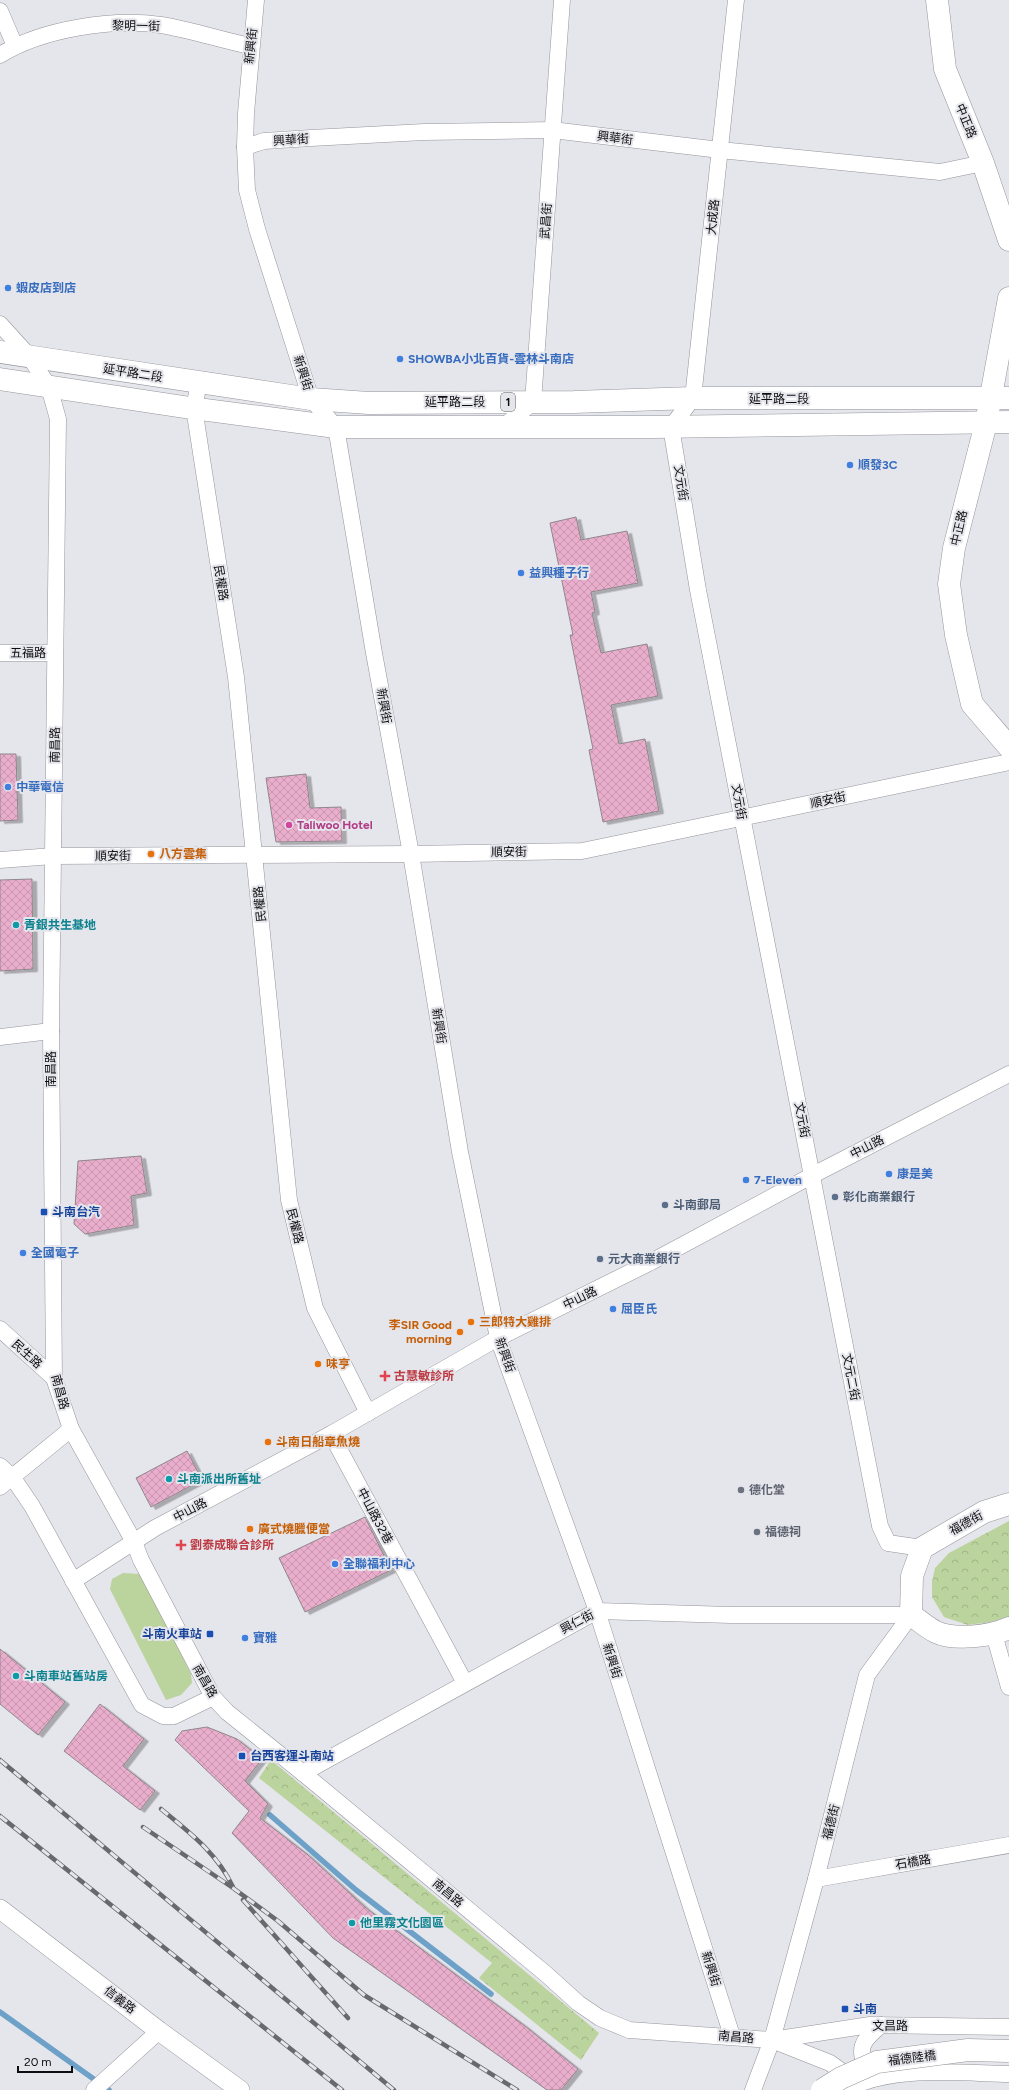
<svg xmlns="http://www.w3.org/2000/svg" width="1009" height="2090" font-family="Figtree,'Noto Sans TC',sans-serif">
<defs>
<pattern id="forest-crowns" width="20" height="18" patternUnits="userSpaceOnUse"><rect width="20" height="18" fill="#bbd39d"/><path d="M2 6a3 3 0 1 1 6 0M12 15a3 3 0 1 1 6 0" fill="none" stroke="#a0b486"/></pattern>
<pattern id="building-cross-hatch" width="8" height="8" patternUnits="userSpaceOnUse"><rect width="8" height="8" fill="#eaaecd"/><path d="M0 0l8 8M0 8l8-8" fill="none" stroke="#c894af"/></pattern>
<filter id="shadow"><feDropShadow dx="4.5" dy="2.5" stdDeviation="0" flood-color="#0004"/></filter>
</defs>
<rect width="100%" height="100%" fill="#e5e5ec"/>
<polygon fill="#bbd39d" points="123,1573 141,1574 191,1674 192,1683 181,1695 166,1700 110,1589 112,1579"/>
<g fill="url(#forest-crowns)">
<polygon points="1009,1521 1009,1617 990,1622 968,1625 944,1617 932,1597 932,1582 935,1568 949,1553"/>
<polygon points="271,1760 599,2033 581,2060 479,1978 492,1963 259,1778"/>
</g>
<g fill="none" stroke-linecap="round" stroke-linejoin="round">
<g stroke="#6da1c8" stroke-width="5.5">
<polyline points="270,1815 356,1890 491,1994"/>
<polyline points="0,2012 109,2090"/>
</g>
</g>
<g fill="url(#building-cross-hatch)" stroke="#8e878b" filter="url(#shadow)">
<polygon points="576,517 581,540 627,531 638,583 591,592 595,612 592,613 601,653 647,644 658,696 611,705 619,744 645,739 659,811 603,822 589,750 593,749 570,635 573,635 550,523"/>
<polygon points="0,754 16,754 18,820 0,821"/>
<polygon points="306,774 310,808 341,807 342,841 276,842 266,778"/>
<polygon points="32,879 33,969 0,971 0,880"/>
<polygon points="141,1156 147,1193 131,1196 134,1225 85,1234 74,1224 78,1161"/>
<polygon points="187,1451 202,1480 151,1507 136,1478"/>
<polygon points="365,1517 391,1570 305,1612 279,1558"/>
<polygon points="0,1649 65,1702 38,1735 0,1704"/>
<polygon points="100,1704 144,1739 123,1766 155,1791 140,1810 64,1751"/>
<polygon points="207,1727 237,1739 262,1759 245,1781 268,1804 260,1818 308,1855 366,1908 525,2026 578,2069 561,2090 547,2090 333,1938 232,1833 249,1811 175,1740 182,1731"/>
</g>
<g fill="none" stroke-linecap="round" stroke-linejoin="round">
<g stroke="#94949b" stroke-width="17">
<g id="minor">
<polyline points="256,0 246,113 245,147 247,190 257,229 311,399 336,427 374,653 411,854 460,1152 498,1338 597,1611 732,2036"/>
<polyline points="736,0 693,398 671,427 698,590 880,1526 888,1543 922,1548"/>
<polyline points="0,11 15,46"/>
<path d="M0,55C42,29 112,18 161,25C191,30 221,40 250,46"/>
<polyline points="245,147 264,141 311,138 424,132 552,130 720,150 940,172 983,163"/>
<polyline points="0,324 29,356 49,387 58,419 51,1031 54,1378 71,1429 134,1542 141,1560 213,1697 227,1712 303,1773 546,1974 578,2003 600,2018 629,2030 772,2040 830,2063 858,2083"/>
<polyline points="199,383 194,408 236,677 289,1200 315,1308 368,1413"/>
<polyline points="502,428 533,402 562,0"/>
<polyline points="0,653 55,653"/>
<polyline points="0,860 53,856 411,854 582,851 1009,762"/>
<polyline points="0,1037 51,1031"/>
<polyline points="0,1329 54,1378"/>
<polyline points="331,1434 465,1683"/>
<polyline points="0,1466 13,1478 32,1506 142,1705 163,1716 174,1716 213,1697"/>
<polyline points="0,1487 71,1429"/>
<polyline points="73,1581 155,1528 331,1434 498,1338 651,1262 813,1175 1009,1074"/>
<polyline points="994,1634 1009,1687"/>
<polyline points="303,1773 597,1611 731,1615 911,1615"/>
<polyline points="816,1879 1009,1845"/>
<polyline points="772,2040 870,2025 1009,2027"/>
<path d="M872,2074L868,2072C857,2047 861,2042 881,2025"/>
<polyline points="94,2090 159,2031"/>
<polyline points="753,2090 772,2040 816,1879 867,1675 911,1615"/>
<path d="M846,2090C889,2065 960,2073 1009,2074"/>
</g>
</g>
<g stroke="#94949b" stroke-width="20">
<polyline id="tertiary" points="0,1909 159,2031 240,2090"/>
</g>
<g stroke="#94949b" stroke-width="23">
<g id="secondary">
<polyline points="937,0 945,69 983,163 1009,240"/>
<polyline points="1009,298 986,423 954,548 949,584 956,635 972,704 1009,747"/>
<path d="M1009,1504L984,1512L922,1548L912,1576L911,1615C919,1620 927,1628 936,1632C955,1641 991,1636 1009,1628"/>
</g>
</g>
<g stroke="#94949b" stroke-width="23">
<g id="primary">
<polyline points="0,352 311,399 369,403 574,402 693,398 1009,398"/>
<polyline points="0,379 184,407 336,427 654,427 1009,422"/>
</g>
</g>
<use href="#minor" stroke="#fff" stroke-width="16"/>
<use href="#tertiary" stroke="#fff" stroke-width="19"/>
<use href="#secondary" stroke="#fff" stroke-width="22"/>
<use href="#primary" stroke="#fff" stroke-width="22"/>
<g stroke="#69696d" stroke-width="4.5">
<g id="rail">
<polyline points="0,1760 394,2090"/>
<path d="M161,1809C189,1832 217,1853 233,1887"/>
<polyline points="0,1816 342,2090"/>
<polyline points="143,1827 233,1888 278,1921 364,1995 517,2090"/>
<polyline points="243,1900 348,2018"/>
</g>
</g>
<use href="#rail" stroke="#e5e5ec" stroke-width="3" stroke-dasharray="9" stroke-linecap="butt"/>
<g stroke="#94949b" stroke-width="23" stroke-linecap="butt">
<polyline id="secondary-bridge" points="822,2090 841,2078 877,2062 968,2050 1009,2051"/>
</g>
<use href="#secondary-bridge" stroke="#fff" stroke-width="22"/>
</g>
<g fill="#3f7fe0" stroke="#e5e5ec" stroke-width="1.5">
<circle cx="8" cy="288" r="4"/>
<circle cx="400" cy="359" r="4"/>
<circle cx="850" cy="465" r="4"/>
<circle cx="521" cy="573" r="4"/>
<circle cx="8" cy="787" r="4"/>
<circle cx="889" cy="1174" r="4"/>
<circle cx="746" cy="1180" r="4"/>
<circle cx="23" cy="1253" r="4"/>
<circle cx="613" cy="1309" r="4"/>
<circle cx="335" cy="1564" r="4"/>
<circle cx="245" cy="1638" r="4"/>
</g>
<circle fill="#d1479c" stroke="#e5e5ec" stroke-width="1.5" cx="289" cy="825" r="4"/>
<g fill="#e8710a" stroke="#e5e5ec" stroke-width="1.5">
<circle cx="151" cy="854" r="4"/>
<circle cx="471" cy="1322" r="4"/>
<circle cx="460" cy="1332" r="4"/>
<circle cx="318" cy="1364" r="4"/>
<circle cx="268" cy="1442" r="4"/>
<circle cx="250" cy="1529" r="4"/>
</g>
<g fill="#0f9aa8" stroke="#e5e5ec" stroke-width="1.5">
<circle cx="16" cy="925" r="4"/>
<circle cx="169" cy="1479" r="4"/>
<circle cx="16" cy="1676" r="4"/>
<circle cx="352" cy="1923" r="4"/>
</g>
<g fill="#5c6f8a" stroke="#e5e5ec" stroke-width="1.5">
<circle cx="835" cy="1197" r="4"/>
<circle cx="665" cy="1205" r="4"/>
<circle cx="600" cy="1259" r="4"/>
</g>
<g fill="#1a4fb4" stroke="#e5e5ec" stroke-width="1.5">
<rect x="40" y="1208" width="8" height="8" rx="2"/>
<rect x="206" y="1630" width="8" height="8" rx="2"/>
<rect x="238" y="1752" width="8" height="8" rx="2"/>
<rect x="841" y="2005" width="8" height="8" rx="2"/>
</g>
<g fill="#e0444e" stroke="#e5e5ec" stroke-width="1.5">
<path d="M383 1370h4v4h4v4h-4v4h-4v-4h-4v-4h4z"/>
<path d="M179 1539h4v4h4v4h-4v4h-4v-4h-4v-4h4z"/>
</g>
<g fill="#6b7280" stroke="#e5e5ec" stroke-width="1.5">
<circle cx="741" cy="1490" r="4"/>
<circle cx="757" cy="1532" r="4"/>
</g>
<g text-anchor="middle" stroke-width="4" stroke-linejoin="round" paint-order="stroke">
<rect fill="#e5e5ec" stroke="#4e4e51" stroke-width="1" x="501" y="393" width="14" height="18" rx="3"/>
<g font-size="11" font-weight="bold" fill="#0d0d0f">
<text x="508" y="406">1</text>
</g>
<g font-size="12" fill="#0d0d0f" stroke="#e5e5ec">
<text transform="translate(136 26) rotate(1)" y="4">黎明一街</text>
<text transform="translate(251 46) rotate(-84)" y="4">新興街</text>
<text transform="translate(966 121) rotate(68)" y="4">中正路</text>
<text transform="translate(615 138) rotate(7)" y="4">興華街</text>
<text transform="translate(291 140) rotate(-4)" y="4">興華街</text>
<text transform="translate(713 217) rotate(-84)" y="4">大成路</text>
<text transform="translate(546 221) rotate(-86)" y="4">武昌街</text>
<text transform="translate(133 373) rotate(9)" y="4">延平路二段</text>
<text transform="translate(303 373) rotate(72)" y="4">新興街</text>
<text x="779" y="403">延平路二段</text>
<text x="455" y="406">延平路二段</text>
<text transform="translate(681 483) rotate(81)" y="4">文元街</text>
<text transform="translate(959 528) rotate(-77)" y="4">中正路</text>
<text transform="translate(221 583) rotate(81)" y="4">民權路</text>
<text x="28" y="657">五福路</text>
<text transform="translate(384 706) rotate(80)" y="4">新興街</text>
<text transform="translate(55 745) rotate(-89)" y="4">南昌路</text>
<text transform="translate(828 800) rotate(-12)" y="4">順安街</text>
<text transform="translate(739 802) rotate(80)" y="4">文元街</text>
<text transform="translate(509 852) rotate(-1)" y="4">順安街</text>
<text transform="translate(113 856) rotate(-1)" y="4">順安街</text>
<text transform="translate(260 904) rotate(-96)" y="4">民權路</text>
<text transform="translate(439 1026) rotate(81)" y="4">新興街</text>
<text transform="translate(51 1069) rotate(-90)" y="4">南昌路</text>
<text transform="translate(802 1120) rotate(79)" y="4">文元街</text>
<text transform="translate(867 1147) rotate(-27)" y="4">中山路</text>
<text transform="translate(295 1226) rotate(76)" y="4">民權路</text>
<text transform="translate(580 1298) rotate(-26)" y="4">中山路</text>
<text transform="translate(27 1354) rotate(42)" y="4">民生路</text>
<text transform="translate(505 1355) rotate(71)" y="4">新興街</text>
<text transform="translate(851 1377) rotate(79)" y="4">文元二街</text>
<text transform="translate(60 1392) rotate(75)" y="4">南昌路</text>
<text transform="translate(190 1510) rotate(-28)" y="4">中山路</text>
<text transform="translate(375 1516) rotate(62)" y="4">中山路32巷</text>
<text transform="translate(966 1523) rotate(-29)" y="4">福德街</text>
<text transform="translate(577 1622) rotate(-28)" y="4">興仁街</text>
<text transform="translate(612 1661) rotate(72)" y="4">新興街</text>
<text transform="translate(205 1681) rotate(60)" y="4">南昌路</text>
<text transform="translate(831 1822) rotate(-76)" y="4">福德街</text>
<text transform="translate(913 1862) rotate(-10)" y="4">石橋路</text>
<text transform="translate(448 1893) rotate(40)" y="4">南昌路</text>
<text transform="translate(711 1969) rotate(72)" y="4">新興街</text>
<text transform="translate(120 2000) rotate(38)" y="4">信義路</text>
<text x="890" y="2030">文昌路</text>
<text transform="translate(736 2037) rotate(5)" y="4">南昌路</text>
<text transform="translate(912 2058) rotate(-7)" y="4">福德陸橋</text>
</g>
<g font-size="12" font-weight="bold" fill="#366cbe" stroke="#e5e5ec" text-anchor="start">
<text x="16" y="292">蝦皮店到店</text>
<text x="408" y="363">SHOWBA小北百貨-雲林斗南店</text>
<text x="858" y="469">順發3C</text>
<text x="529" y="577">益興種子行</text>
<text x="16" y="791">中華電信</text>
<text x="897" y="1178">康是美</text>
<text x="754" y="1184">7-Eleven</text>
<text x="31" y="1257">全國電子</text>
<text x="621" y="1313">屈臣氏</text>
<text x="343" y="1568">全聯福利中心</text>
<text x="253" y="1642">寶雅</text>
</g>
<g font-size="12" font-weight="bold" fill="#b23c85" stroke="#e5e5ec" text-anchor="start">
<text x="297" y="829">Taliwoo Hotel</text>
</g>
<g font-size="12" font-weight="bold" fill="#c56008" stroke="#e5e5ec" text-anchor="start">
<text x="159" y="858">八方雲集</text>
<text x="479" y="1326">三郎特大雞排</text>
<text x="452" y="1329" text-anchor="end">李SIR Good<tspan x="452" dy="14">morning</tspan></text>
<text x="326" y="1368">味亨</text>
<text x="276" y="1446">斗南日船章魚燒</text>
<text x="258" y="1533">廣式燒臘便當</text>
</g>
<g font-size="12" font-weight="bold" fill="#0d838f" stroke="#e5e5ec" text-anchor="start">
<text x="24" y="929">青銀共生基地</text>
<text x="177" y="1483">斗南派出所舊址</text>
<text x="24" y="1680">斗南車站舊站房</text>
<text x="360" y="1927">他里霧文化園區</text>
</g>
<g font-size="12" font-weight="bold" fill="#4e5e75" stroke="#e5e5ec" text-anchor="start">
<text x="843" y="1201">彰化商業銀行</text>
<text x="673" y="1209">斗南郵局</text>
<text x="608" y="1263">元大商業銀行</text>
</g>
<g font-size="12" font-weight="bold" fill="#164399" stroke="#e5e5ec" text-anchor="start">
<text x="52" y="1216">斗南台汽</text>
<text x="202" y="1638" text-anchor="end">斗南火車站</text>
<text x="250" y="1760">台西客運斗南站</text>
<text x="853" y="2013">斗南</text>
</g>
<g font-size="12" font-weight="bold" fill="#be3a42" stroke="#e5e5ec" text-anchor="start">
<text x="394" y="1380">古慧敏診所</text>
<text x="190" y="1549">劉泰成聯合診所</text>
</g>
<g font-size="12" font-weight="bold" fill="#5b616d" stroke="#e5e5ec" text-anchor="start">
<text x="749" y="1494">德化堂</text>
<text x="765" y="1536">福德祠</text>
</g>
</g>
<path d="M18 2066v6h54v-6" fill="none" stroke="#0d0d0f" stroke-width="2"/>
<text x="24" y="2066" font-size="12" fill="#0d0d0f" stroke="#e5e5ec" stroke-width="3" paint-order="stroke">20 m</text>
</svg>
